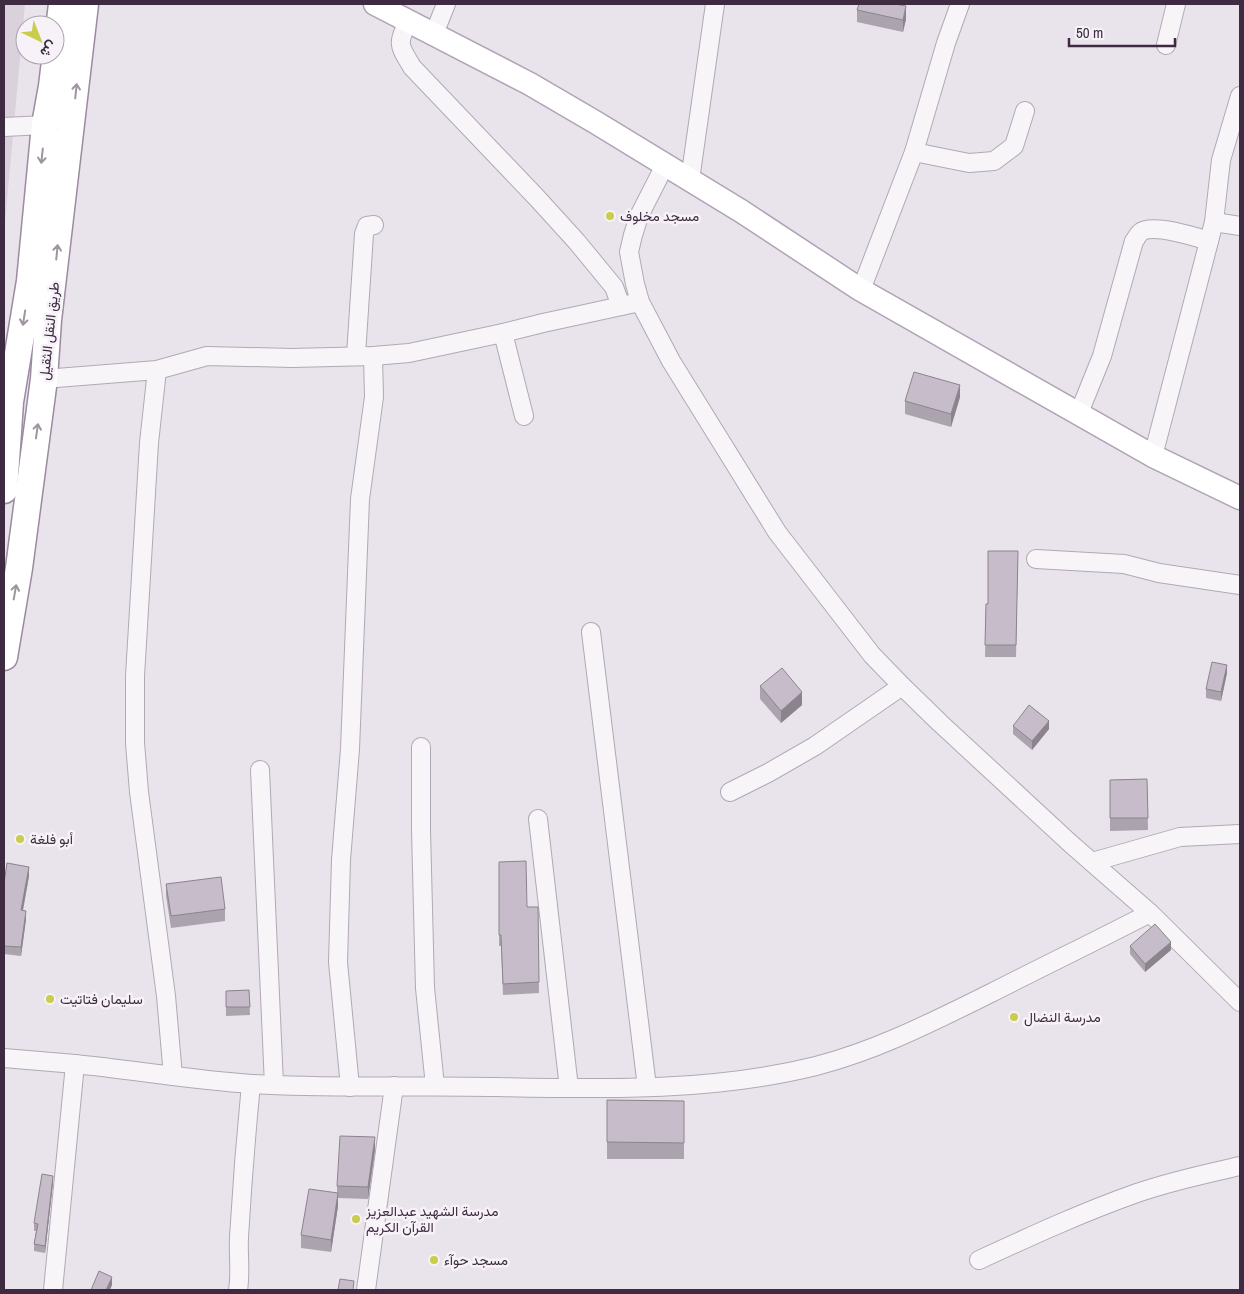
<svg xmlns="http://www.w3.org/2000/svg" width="1244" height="1294" font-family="'Archivo Narrow',Vazirmatn,sans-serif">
<rect width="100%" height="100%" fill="#e9e3eb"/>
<polygon fill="#dad1dc" points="4,4 25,4 4,233"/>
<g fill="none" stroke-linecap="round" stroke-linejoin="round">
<g stroke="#b2a8b5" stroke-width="20">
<g id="minor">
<path d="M408,22C396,45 400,46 412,67L537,198L577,242L614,287L621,306"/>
<polyline points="434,34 446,4"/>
<polyline points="1166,45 1176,4"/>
<polyline points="4,127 45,125"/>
<polyline points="914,152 969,163 994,161 1014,146 1025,111"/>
<polyline points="665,165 639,216 633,235 629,252 635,284 640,302 671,361 777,532 872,655 902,686 940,723 1071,844 1150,913 1240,1002"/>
<polyline points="690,180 715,4"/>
<polyline points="1214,222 1221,160 1240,96"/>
<polyline points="861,290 914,152 946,43 960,4"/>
<polyline points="503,333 524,416"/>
<polyline points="356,355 364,234 367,226 374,225"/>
<polyline points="157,370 149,443 135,676 135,743 139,792 166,996 173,1076"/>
<polyline points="44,379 157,370 207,356 292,358 373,356 409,353 503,333 543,323 640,302"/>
<path d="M1079,413L1102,356L1134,241C1136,239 1138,234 1141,232C1152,223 1196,237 1209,241"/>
<polyline points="1153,456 1214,222 1240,226"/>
<polyline points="1036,559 1124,564 1159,573 1240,585"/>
<polyline points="591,632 647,1087"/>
<polyline points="421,747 421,830 425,988 435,1086"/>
<polyline points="260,770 274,1085"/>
<polyline points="730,792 768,773 815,746 902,686"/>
<polyline points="538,819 569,1088"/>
<polyline points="1092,862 1180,837 1240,834"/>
<path d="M4,1058C27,1060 51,1062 75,1064C134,1070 193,1080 252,1084C334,1089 415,1085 496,1087C603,1089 711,1092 816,1066C878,1050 934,1021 991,993C1044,966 1098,940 1150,913"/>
<polyline points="350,1087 338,962 341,860 350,749 360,499 374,397 373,356"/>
<path d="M979,1260C1031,1236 1083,1212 1137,1193C1171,1181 1205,1174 1240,1166"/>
<polyline points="53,1290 75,1064"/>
<path d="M238,1290C241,1272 238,1255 239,1237C242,1186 246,1135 251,1084"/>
<polyline points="366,1290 394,1086"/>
</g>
</g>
<g stroke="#b1a2b6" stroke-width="25">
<polyline id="major" points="375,4 530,84 595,122 741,211 861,290 1153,456 1240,498"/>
</g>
<g stroke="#9c8aa1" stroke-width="29">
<g id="highway">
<polyline points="4,490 10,402 30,281 45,125 52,86 62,4"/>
<polyline points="4,657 19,568 44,379 48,320 85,4"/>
</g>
</g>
<use href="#minor" stroke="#f8f5f9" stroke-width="18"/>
<use href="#major" stroke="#fff" stroke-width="22"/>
<use href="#highway" stroke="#fff" stroke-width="26"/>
</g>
<g fill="#aba3ae">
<polygon points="857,10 906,19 903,32 857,22"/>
<polygon points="960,397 951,427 905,414 905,401"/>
<polygon points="1018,551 1016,657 985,657 986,604 988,604"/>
<polygon points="1227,673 1221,701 1206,698 1206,689"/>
<polygon points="760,686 802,705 781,723 760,699"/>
<polygon points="1013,726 1049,729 1032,750 1013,734"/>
<polygon points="1147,779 1148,830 1110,831 1110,780"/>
<polygon points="499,862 527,907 538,907 539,993 503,995 501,946 499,946"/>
<polygon points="29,876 23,911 26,919 21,956 4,954 4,883"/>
<polygon points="166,884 225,909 225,921 171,928 166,896"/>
<polygon points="1130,946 1171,950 1145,972 1130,954"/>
<polygon points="249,990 250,1015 226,1016 226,991"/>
<polygon points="607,1100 684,1101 684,1159 607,1159"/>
<polygon points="375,1150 368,1199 338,1198 338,1206 331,1252 301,1248 301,1235 337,1193 337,1186"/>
<polygon points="53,1183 45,1253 34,1251 34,1244 36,1231 34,1231 34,1223"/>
</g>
<g fill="#8b848d">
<polygon points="906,6 906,19 903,32 903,20"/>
<polygon points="960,385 960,397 951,427 951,414"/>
<polygon points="1227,665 1227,673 1221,701 1221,692"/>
<polygon points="802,692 802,705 781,723 781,711"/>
<polygon points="1049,721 1049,729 1032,750 1032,741"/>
<polygon points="29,867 29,876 21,919 21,910"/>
<polygon points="26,911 26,919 21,956 21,947"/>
<polygon points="1171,942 1171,950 1145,972 1145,964"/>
<polygon points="375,1137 375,1150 368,1199 368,1187"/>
<polygon points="53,1176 53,1183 45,1253 45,1246"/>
<polygon points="338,1193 338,1206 331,1252 331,1240"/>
<polygon points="112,1277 112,1285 110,1290 106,1290"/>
</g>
<g fill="#c7bdca" stroke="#8b848d">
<polygon points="859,4 895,4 906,6 903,20 857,10"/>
<polygon points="914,372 960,385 951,414 905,401"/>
<polygon points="988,551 1018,551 1016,645 985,645 986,604 988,604"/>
<polygon points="1212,662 1227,665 1221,692 1206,689"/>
<polygon points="782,668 802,692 781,711 760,686"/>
<polygon points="1029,705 1049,721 1032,741 1013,726"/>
<polygon points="1147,779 1148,818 1110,818 1110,780"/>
<polygon points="526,861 527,907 538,907 539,982 503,984 501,935 499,935 499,862"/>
<polygon points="7,863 29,867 21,910 26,911 21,947 4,946 4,883"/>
<polygon points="221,877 225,909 171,916 166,884"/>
<polygon points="1155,924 1171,942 1145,964 1130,946"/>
<polygon points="249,990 250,1007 226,1007 226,991"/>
<polygon points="607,1100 684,1101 684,1143 607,1142"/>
<polygon points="340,1136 375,1137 368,1187 337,1186"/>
<polygon points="42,1174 53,1176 45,1246 34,1244 38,1224 34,1223"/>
<polygon points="309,1189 338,1193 331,1240 301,1235"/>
<polygon points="99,1271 112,1277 106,1290 91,1290"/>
<polygon points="340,1279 354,1281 353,1290 338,1290"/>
</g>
<defs><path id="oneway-shaft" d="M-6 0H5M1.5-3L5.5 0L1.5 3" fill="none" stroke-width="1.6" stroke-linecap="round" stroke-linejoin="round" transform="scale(1.25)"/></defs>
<g stroke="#9e95a0">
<use href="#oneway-shaft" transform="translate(76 91) rotate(-84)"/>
<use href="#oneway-shaft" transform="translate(42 156) rotate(96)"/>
<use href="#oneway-shaft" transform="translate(57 252) rotate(-84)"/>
<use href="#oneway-shaft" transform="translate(24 318) rotate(99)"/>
<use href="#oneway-shaft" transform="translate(37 431) rotate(-82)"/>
<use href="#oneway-shaft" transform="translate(15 592) rotate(-80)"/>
</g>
<g fill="#cacc4b" stroke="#f6f2f8" stroke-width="2">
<circle cx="610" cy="216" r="5"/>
<circle cx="20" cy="839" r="5"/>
<circle cx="50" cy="999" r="5"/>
<circle cx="1014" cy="1017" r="5"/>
<circle cx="356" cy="1219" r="5"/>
<circle cx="434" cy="1260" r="5"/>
</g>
<g text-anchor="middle" stroke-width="5" stroke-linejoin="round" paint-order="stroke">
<g font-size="14" fill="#3e2b42" stroke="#f6f2f8" text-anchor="start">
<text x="620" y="221">مسجد مخلوف</text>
<text x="30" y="844">أبو فلغة</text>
<text x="60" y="1004">سليمان فتاتيت</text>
<text x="1024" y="1022">مدرسة النضال</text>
<text x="366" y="1216">مدرسة الشهيد عبدالعزيز<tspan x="366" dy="16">القرآن الكريم</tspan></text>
<text x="444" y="1265">مسجد حوآء</text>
</g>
<g font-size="14" fill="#3e2b42" stroke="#f6f2f8">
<text transform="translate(49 331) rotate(-84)" y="5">طريق النقل الثقيل</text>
</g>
</g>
<rect width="1244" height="1294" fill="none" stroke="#3e2b42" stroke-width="10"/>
<g transform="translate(40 40) rotate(137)"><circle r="24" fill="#f6f2f8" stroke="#aca2af"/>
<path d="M0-4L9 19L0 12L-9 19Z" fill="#cacc4b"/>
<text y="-8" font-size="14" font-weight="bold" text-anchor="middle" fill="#3e2b42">ش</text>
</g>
<path d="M1069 38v8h106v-8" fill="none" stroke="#3e2b42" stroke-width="2.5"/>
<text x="1076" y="38" font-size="15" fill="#3e2b42" stroke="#f6f2f8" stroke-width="4" paint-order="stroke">50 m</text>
</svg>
